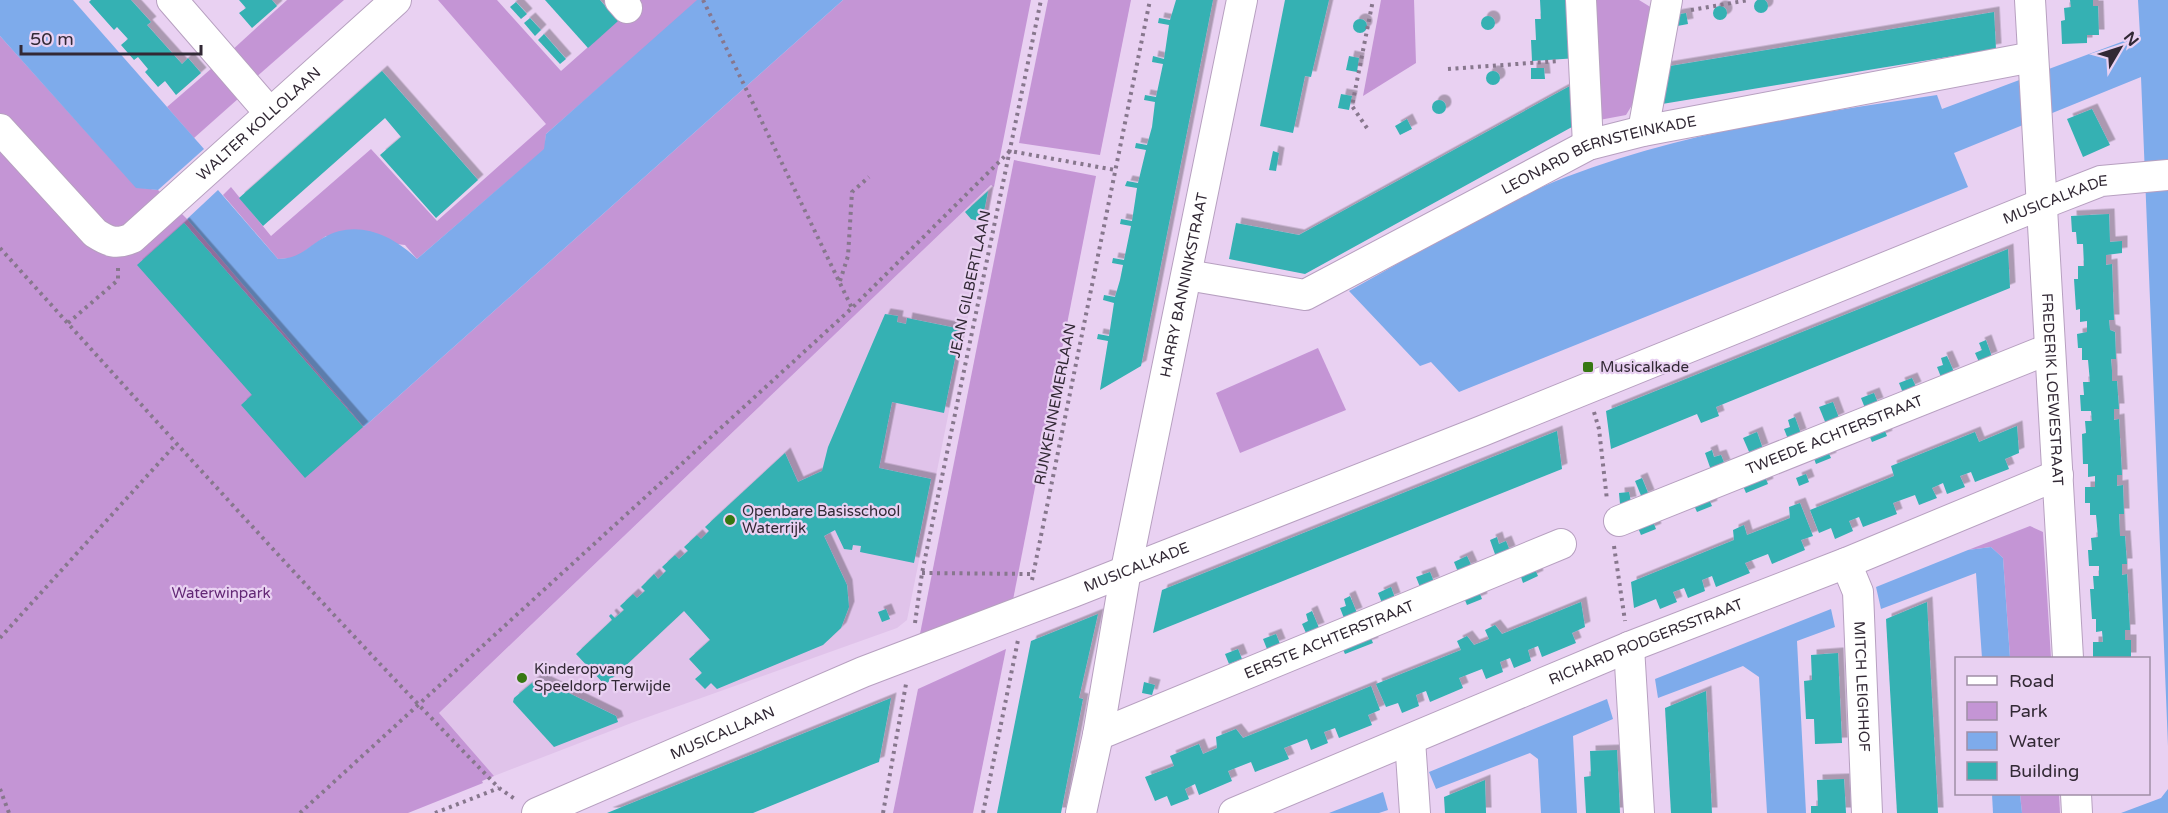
<svg xmlns="http://www.w3.org/2000/svg" width="2168" height="813" font-family="'Varela Round',sans-serif">
<defs>
<filter id="shadow"><feDropShadow dx="5.5" dy="-5.5" stdDeviation="0" flood-color="#0004"/></filter>
</defs>
<rect width="100%" height="100%" fill="#e9d1f2"/>
<polygon fill="#e0c3ea" points="991,185 994,187 907,620 897,628 634,722 494,776 438,714"/>
<g fill="#c495d5">
<polygon points="287,0 344,0 254,79 230,52"/>
<polygon points="438,0 497,0 561,71 641,0 699,0 546,134 545,149 417,259 405,245 326,236 295,258 278,259 223,195 231,187 271,236 371,149 437,221 546,124"/>
<polygon points="843,0 1031,0 994,187 991,185 439,713 494,776 482,781 483,783 408,813 0,813 0,36 136,187 158,190 187,219 364,427"/>
<polygon points="1048,0 1131,0 1100,155 1019,143"/>
<polygon points="1381,0 1414,0 1416,63 1363,96"/>
<polygon points="1590,0 1639,0 1652,8 1637,97 1626,115 1594,121"/>
<polygon points="212,68 239,98 194,138 167,107"/>
<polygon points="1014,160 1096,176 1012,605 919,639"/>
<polygon points="1318,348 1346,410 1240,453 1216,393"/>
<polygon points="2030,526 2043,532 2051,658 2010,658 2003,558 1991,547 1968,550"/>
<polygon points="1006,649 973,813 893,813 918,689"/>
<polygon points="2020,794 2059,794 2060,813 2022,813"/>
</g>
<g fill="#7eabeb">
<polygon points="0,0 73,0 204,149 158,190 136,188 0,36"/>
<path d="M697,0H843L364,427L187,219L218,190L278,259C300,258 305,249 323,238C356,218 393,235 417,259L544,149L546,134Z"/>
<path d="M2138,0H2168V746L2141,77L1954,153L1968,187L1459,392L1431,362L1420,366L1349,291C1420,252 1490,207 1566,177C1685,131 1811,114 1937,95L1942,109L2140,35Z"/>
<polygon points="1991,547 2003,558 2010,658 1982,658 1976,573 1881,609 1876,587 1968,550"/>
<polygon points="1831,609 1835,627 1797,641 1806,813 1767,813 1759,677 1743,666 1658,698 1655,679"/>
<polygon points="1607,699 1613,719 1573,736 1577,813 1541,813 1538,759 1530,753 1436,789 1429,772"/>
<polygon points="2168,789 2168,813 2121,813 2161,798"/>
<polygon points="1383,792 1388,810 1379,813 1329,813"/>
<polygon points="1992,794 2020,794 2022,813 1993,813"/>
</g>
<g fill="#34b1b3" filter="url(#shadow)">
<circle cx="1761" cy="6" r="7"/>
<polygon points="91,0 131,0 151,22 147,25 182,64 188,58 201,73 176,95 165,81 158,87 145,72 148,69 138,57 134,60 121,45 128,39 117,27 114,30 89,2"/>
<polygon points="239,0 272,0 277,6 252,28 239,13 246,8"/>
<polygon points="545,0 600,0 618,21 588,48"/>
<polygon points="1176,0 1213,0 1141,366 1100,390 1108,341 1097,339 1098,334 1109,336 1114,303 1103,300 1104,295 1115,297 1120,280 1123,265 1112,263 1113,258 1124,260 1131,226 1120,224 1121,219 1132,221 1137,188 1125,186 1127,181 1138,183 1146,150 1135,148 1136,143 1147,145 1152,127 1155,102 1144,100 1145,95 1156,97 1163,64 1152,62 1153,56 1164,59 1169,25 1158,23 1159,18 1170,20"/>
<polygon points="1285,0 1329,0 1311,77 1305,76 1293,133 1260,126"/>
<polygon points="1540,0 1575,0 1578,58 1532,61 1531,40 1536,40 1535,19 1541,19"/>
<polygon points="2070,0 2093,0 2093,6 2098,6 2099,35 2087,35 2087,43 2062,44 2061,21 2065,20 2064,8 2071,7"/>
<polygon points="516,2 527,14 521,19 510,7"/>
<circle cx="1720" cy="13" r="7"/>
<polygon points="1994,12 1996,49 1656,105 1664,67"/>
<polygon points="1686,13 1688,24 1672,27 1675,15"/>
<circle cx="1488" cy="23" r="7"/>
<polygon points="530,18 541,30 535,36 524,23"/>
<circle cx="1360" cy="26" r="7"/>
<polygon points="544,34 566,59 560,64 538,40"/>
<polygon points="1349,56 1359,58 1357,72 1346,70"/>
<polygon points="1531,68 1544,68 1545,79 1531,79"/>
<circle cx="1493" cy="78" r="7"/>
<polygon points="382,71 478,180 436,218 380,155 401,137 385,118 263,226 239,198"/>
<polygon points="1579,81 1581,122 1305,274 1229,259 1236,223 1299,235"/>
<polygon points="1341,94 1352,96 1349,110 1338,108"/>
<circle cx="1439" cy="107" r="7"/>
<polygon points="2092,109 2110,145 2083,157 2067,119"/>
<polygon points="1407,119 1412,129 1400,135 1395,126"/>
<polygon points="1273,151 1279,153 1276,171 1269,170"/>
<polygon points="988,191 982,222 971,219 965,212"/>
<polygon points="2109,214 2110,242 2122,241 2122,253 2106,255 2106,265 2112,264 2114,320 2109,320 2110,330 2115,332 2116,359 2111,359 2112,371 2112,381 2117,381 2119,409 2114,409 2114,420 2119,419 2122,475 2117,475 2117,486 2123,485 2124,514 2119,514 2120,536 2125,536 2127,564 2122,564 2122,575 2127,574 2130,630 2125,630 2125,640 2131,640 2131,658 2093,658 2093,642 2103,642 2102,631 2096,632 2096,619 2092,619 2090,589 2094,589 2093,576 2099,576 2099,566 2089,566 2088,550 2092,550 2091,538 2098,537 2096,515 2090,515 2090,503 2085,503 2085,487 2095,487 2095,476 2088,477 2088,464 2083,464 2082,434 2086,433 2085,421 2092,421 2091,411 2081,411 2080,395 2084,395 2083,382 2090,382 2088,360 2082,360 2082,348 2078,348 2077,334 2087,332 2087,321 2080,322 2080,309 2076,310 2074,279 2078,279 2078,266 2084,266 2083,244 2077,244 2076,232 2072,232 2071,216"/>
<polygon points="184,223 363,427 305,478 241,405 252,395 137,265"/>
<polygon points="2008,249 2010,288 1716,407 1719,416 1701,423 1697,414 1611,449 1606,411"/>
<polygon points="885,314 898,316 897,322 906,324 907,318 961,329 944,413 892,402 890,412 879,468 931,479 914,563 860,552 861,546 853,545 852,550 844,549 835,530 824,536 847,585 849,607 841,628 823,645 717,689 711,683 705,689 695,679 702,673 689,659 710,640 684,611 605,685 576,654 612,620 609,616 611,614 615,618 624,610 620,606 633,594 637,598 645,591 641,587 654,574 658,579 666,571 662,567 675,555 679,559 688,551 684,547 697,535 701,539 709,531 705,527 785,453 798,482 822,471 828,447"/>
<polygon points="1986,340 1992,357 1979,362 1975,353 1982,350 1979,343"/>
<polygon points="1947,356 1954,372 1941,377 1937,367 1943,365 1941,358"/>
<polygon points="1912,378 1916,387 1903,393 1899,383"/>
<polygon points="1874,393 1878,403 1865,408 1861,398"/>
<polygon points="1833,402 1839,418 1826,424 1819,407"/>
<polygon points="1795,417 1801,434 1788,439 1784,429 1790,427 1788,420"/>
<polygon points="1882,424 1887,436 1872,442 1867,430"/>
<polygon points="2017,426 2019,453 2005,459 2009,469 1975,482 1971,472 1960,476 1965,487 1947,494 1943,483 1932,488 1937,498 1919,505 1915,495 1893,503 1897,514 1863,527 1859,517 1849,521 1853,531 1835,539 1831,528 1819,533 1810,510 1894,476 1891,466 1975,432 1979,442"/>
<polygon points="1557,431 1562,469 1153,633 1162,590"/>
<polygon points="1757,432 1763,449 1750,454 1743,438"/>
<polygon points="1826,447 1831,458 1816,464 1812,453"/>
<polygon points="1712,450 1714,457 1721,455 1725,465 1711,470 1705,453"/>
<polygon points="1763,472 1768,484 1746,493 1741,481"/>
<polygon points="1806,474 1809,482 1799,486 1796,478"/>
<polygon points="1642,478 1649,495 1642,498 1635,481"/>
<polygon points="1629,492 1631,502 1620,504 1619,493"/>
<polygon points="1707,495 1712,506 1697,512 1692,501"/>
<polygon points="1800,503 1813,536 1801,540 1805,550 1772,564 1768,554 1745,563 1750,573 1716,587 1712,576 1702,580 1705,591 1688,598 1684,588 1673,592 1677,602 1660,609 1656,599 1634,608 1631,582 1734,540 1733,530 1744,525 1747,535 1790,518 1789,507"/>
<polygon points="1651,517 1656,529 1641,535 1636,523"/>
<polygon points="1497,537 1499,544 1506,541 1510,551 1496,557 1490,540"/>
<polygon points="1467,556 1472,567 1458,572 1454,562"/>
<polygon points="1533,565 1538,576 1523,583 1519,571"/>
<polygon points="1430,572 1434,582 1420,587 1416,577"/>
<polygon points="1391,587 1395,598 1382,603 1378,593"/>
<polygon points="1477,587 1482,599 1467,605 1462,593"/>
<polygon points="1350,596 1357,613 1344,618 1340,608 1346,606 1344,599"/>
<polygon points="1581,602 1585,627 1572,633 1576,643 1542,657 1538,646 1528,650 1531,661 1514,668 1510,658 1500,662 1503,672 1486,679 1482,669 1459,678 1463,688 1430,702 1426,691 1416,695 1419,706 1402,713 1398,703 1386,707 1376,684 1461,650 1457,641 1467,636 1474,645 1489,639 1485,630 1495,625 1502,634"/>
<polygon points="1927,602 1938,813 1897,813 1886,619"/>
<polygon points="886,609 890,619 882,622 878,612"/>
<polygon points="1312,611 1319,628 1306,633 1302,624 1308,621 1306,614"/>
<polygon points="1098,614 1079,698 1083,699 1061,813 997,813 1031,641"/>
<polygon points="1368,631 1373,643 1345,654 1340,643"/>
<polygon points="1276,634 1280,644 1267,649 1263,639"/>
<polygon points="1238,649 1242,659 1229,664 1225,654"/>
<polygon points="1838,653 1842,743 1815,744 1814,719 1806,719 1804,681 1812,680 1811,655"/>
<polygon points="538,678 616,716 618,722 554,747 513,702 514,698"/>
<polygon points="1144,682 1155,685 1152,695 1142,693"/>
<polygon points="1371,686 1380,710 1368,715 1372,725 1339,738 1335,728 1324,732 1328,743 1311,750 1307,739 1284,748 1289,759 1255,772 1251,762 1228,771 1232,781 1199,795 1195,784 1185,789 1189,799 1171,806 1167,796 1155,801 1145,777 1174,766 1170,756 1199,744 1203,754 1217,748 1216,737 1236,729 1243,738"/>
<polygon points="1706,691 1712,813 1671,813 1665,708"/>
<polygon points="891,698 879,762 871,765 753,813 607,813"/>
<polygon points="1617,750 1620,813 1586,813 1584,777 1591,776 1590,751"/>
<polygon points="1844,779 1846,813 1811,813 1811,806 1818,806 1817,780"/>
<polygon points="1485,780 1486,813 1445,813 1444,797"/>
</g>
<g fill="none" stroke-linecap="round" stroke-linejoin="round">
<g stroke="#b7a0c0" stroke-width="32">
<g id="minor">
<polyline points="172,0 269,112"/>
<polyline points="620,0 627,8"/>
<polyline points="1581,0 1588,145"/>
<path id="s1" d="M2030,0L2068,658"/>
<path id="s2" d="M0,129L95,233C109,242 116,245 132,238L396,0"/>
<polyline points="1643,131 1667,0"/>
<path id="s3" d="M1187,275L1305,295L1588,145L1643,131L2033,57"/>
<path id="s4" d="M1619,521L2049,349"/>
<path id="s5" d="M1846,563L1858,592L1867,813"/>
<polyline points="1629,647 1639,813"/>
<path id="s6" d="M1098,735L1561,544"/>
<polyline points="1410,740 1415,813"/>
<polyline points="2076,794 2077,813"/>
<path id="s7" d="M537,813L863,672L1073,592L1482,431L2042,204L2101,181L2168,175"/>
<path id="s8" d="M1081,813L1098,735L1126,570L1242,0"/>
<path id="s9" d="M1234,813L1629,647L1846,563L2058,475"/>
</g>
</g>
<g stroke="#87778d" stroke-width="4" stroke-dasharray="3 4.5" stroke-linecap="butt">
<polyline points="703,0 852,308"/>
<polyline points="1691,10 1749,0"/>
<polyline points="1448,69 1558,61"/>
<polyline points="1367,128 1352,106 1373,0"/>
<path d="M0,248C164,430 328,613 499,788L515,799"/>
<polyline points="840,281 848,256 852,192 869,177"/>
<polyline points="68,323 118,280 118,268"/>
<polyline points="1594,412 1599,429 1607,500"/>
<polyline points="1614,546 1625,621"/>
<polyline points="922,573 1033,574"/>
<polyline points="1032,580 1150,0"/>
<polyline points="915,623 922,573 1041,0"/>
<polyline points="0,638 176,444"/>
<polyline points="0,789 9,813"/>
<polyline points="300,813 852,308 1010,151 1115,170"/>
<polyline points="435,813 499,788"/>
<polyline points="883,813 906,684"/>
<polyline points="983,813 1018,640"/>
</g>
<use href="#minor" stroke="#fff" stroke-width="30"/>
</g>
<g fill="#377713" stroke="#e9d1f2" stroke-width="2">
<rect x="1582" y="361" width="12" height="12" rx="3"/>
<circle cx="730" cy="520" r="6"/>
<circle cx="522" cy="678" r="6"/>
</g>
<g text-anchor="middle" stroke-width="4.5" stroke-linejoin="round" paint-order="stroke">
<g font-size="15" fill="#322935" stroke="#e9d1f2">
<text dy="5" stroke="none"><textPath href="#s2" startOffset="351">WALTER KOLLOLAAN</textPath></text>
<text dy="5" stroke="none"><textPath href="#s3" startOffset="447">LEONARD BERNSTEINKADE</textPath></text>
<text dy="5" stroke="none"><textPath href="#s7" startOffset="1638">MUSICALKADE</textPath></text>
<text transform="translate(970 284) rotate(-78)" y="5">JEAN GILBERTLAAN</text>
<text dy="5" stroke="none"><textPath href="#s8" startOffset="538">HARRY BANNINKSTRAAT</textPath></text>
<text dy="5" stroke="none"><textPath href="#s1" startOffset="390">FREDERIK LOEWESTRAAT</textPath></text>
<text transform="translate(1055 404) rotate(-79)" y="5">RIJNKENNEMERLAAN</text>
<text dy="5" stroke="none"><textPath href="#s4" startOffset="232">TWEEDE ACHTERSTRAAT</textPath></text>
<text dy="5" stroke="none"><textPath href="#s7" startOffset="648">MUSICALKADE</textPath></text>
<text dy="5" stroke="none"><textPath href="#s6" startOffset="250">EERSTE ACHTERSTRAAT</textPath></text>
<text dy="5" stroke="none"><textPath href="#s9" startOffset="446">RICHARD RODGERSSTRAAT</textPath></text>
<text dy="5" stroke="none"><textPath href="#s5" startOffset="126">MITCH LEIGHHOF</textPath></text>
<text dy="5" stroke="none"><textPath href="#s7" startOffset="202">MUSICALLAAN</textPath></text>
</g>
<g font-size="15" fill="#322935" stroke="#e9d1f2" text-anchor="start">
<text x="1600" y="372">Musicalkade</text>
<text x="742" y="516">Openbare Basisschool<tspan x="742" dy="17">Waterrijk</tspan></text>
<text x="534" y="674">Kinderopvang<tspan x="534" dy="17">Speeldorp Terwijde</tspan></text>
</g>
<g font-size="15" fill="#632875" stroke="#e9d1f2">
<text x="221" y="598">Waterwinpark</text>
</g>
</g>
<rect x="1955" y="657" width="195" height="138" fill="#e9d1f2" stroke="#a08ea6" stroke-width="1.5"/>
<rect x="1967" y="676" width="30" height="9" fill="#ffffff" stroke="#a08ea6" stroke-width="1.5"/>
<text x="2009" y="687" font-size="18" fill="#322935">Road</text>
<rect x="1967" y="702" width="30" height="18" fill="#c495d5" stroke="#a08ea6" stroke-width="1.5"/>
<text x="2009" y="717" font-size="18" fill="#322935">Park</text>
<rect x="1967" y="732" width="30" height="18" fill="#7eabeb" stroke="#a08ea6" stroke-width="1.5"/>
<text x="2009" y="747" font-size="18" fill="#322935">Water</text>
<rect x="1967" y="762" width="30" height="18" fill="#34b1b3" stroke="#a08ea6" stroke-width="1.5"/>
<text x="2009" y="777" font-size="18" fill="#322935">Building</text>
<g transform="translate(2120 48) rotate(51)" stroke="#e9d1f2" stroke-width="4.5" paint-order="stroke">
<path d="M0-4.5L10 22L0 15L-10 22Z" fill="#322935"/>
<text y="-9" font-size="16" font-weight="bold" text-anchor="middle" fill="#322935">N</text>
</g>
<path d="M21 45v9h180v-9" fill="none" stroke="#322935" stroke-width="3"/>
<text x="30" y="45" font-size="18" fill="#322935" stroke="#e9d1f2" stroke-width="4.5" paint-order="stroke">50 m</text>
</svg>
